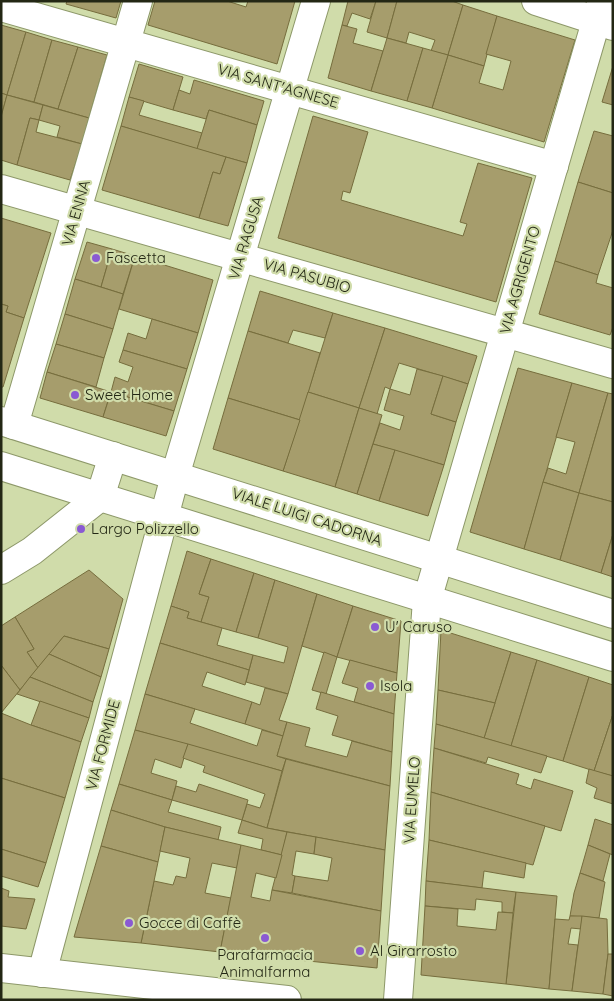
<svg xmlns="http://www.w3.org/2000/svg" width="614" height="1001" font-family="Quicksand,sans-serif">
<rect width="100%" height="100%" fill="#d0dcaa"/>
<g fill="#a69d6c" stroke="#766d3d">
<polygon points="67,1 121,1 116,18 66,4"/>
<polygon points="155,1 227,1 246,7 248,1 295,1 277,64 148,25"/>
<polygon points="348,1 376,1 370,19 352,13 347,26 342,25"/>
<polygon points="376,1 397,1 387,38 367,32"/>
<polygon points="397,1 452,1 463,5 448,55 431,51 435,40 409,32 406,43 387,38"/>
<polygon points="463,5 497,16 484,66 448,55"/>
<polygon points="497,16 575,40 544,142 432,108 448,55 484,66 479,83 503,90 511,61 486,54"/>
<polygon points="1,25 26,32 7,95 1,93"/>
<polygon points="342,25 357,29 353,43 383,51 371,91 328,78"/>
<polygon points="26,32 52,40 34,102 7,95"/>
<polygon points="387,38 423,48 407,101 371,91"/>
<polygon points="52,40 78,47 58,109 34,102"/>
<polygon points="78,47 107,55 89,118 58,109"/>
<polygon points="423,48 448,55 432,108 407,101"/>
<polygon points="139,64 183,77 173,110 129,97"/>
<polygon points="613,66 613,105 602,102"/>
<polygon points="194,80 264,101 257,125 209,110 206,119 173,110 179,90 190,94"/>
<polygon points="1,93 7,95 1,117"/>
<polygon points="7,95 43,105 39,120 30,118 17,165 1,160 1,117"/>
<polygon points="129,97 144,101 139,115 202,133 197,149 121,126"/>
<polygon points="43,105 89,118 82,144 57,137 60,126 39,120"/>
<polygon points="209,110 257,125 247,163 197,149"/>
<polygon points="313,116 368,132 350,193 343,191 341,200 463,236 467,224 460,222 478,163 532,178 496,302 278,238"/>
<polygon points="30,118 39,120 36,132 82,144 70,180 17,165"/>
<polygon points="121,126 226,157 220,174 213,172 199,218 102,190"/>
<polygon points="594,131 613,136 613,193 578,182"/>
<polygon points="226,157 247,163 228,226 199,218 213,172 220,174"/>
<polygon points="578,182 613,193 613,230 598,275 555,261"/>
<polygon points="1,218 51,233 24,318 6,312 8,306 1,304"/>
<polygon points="87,242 112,249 101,287 75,279"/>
<polygon points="112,249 135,256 123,294 101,287"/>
<polygon points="135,256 213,280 198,333 119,309"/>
<polygon points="555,261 598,275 596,283 613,288 613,327 610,335 539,314"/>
<polygon points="75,279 123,294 113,329 65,314"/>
<polygon points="260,291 333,313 325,338 293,330 288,343 248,331"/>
<polygon points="1,304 8,306 6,312 24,318 3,387 1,387"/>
<polygon points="333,313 385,328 359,408 308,392"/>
<polygon points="65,314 113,329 104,358 56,344"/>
<polygon points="152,319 198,333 187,369 123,350 128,333 146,339"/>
<polygon points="385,328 477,356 468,384 399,363 390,389 385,387 377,414 359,408"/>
<polygon points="248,331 320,353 300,420 228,398"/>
<polygon points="56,344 104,358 96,387 47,372"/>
<polygon points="123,350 187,369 174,411 111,392 115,377 128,382 133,367 119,362"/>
<polygon points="518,368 572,383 524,549 470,532"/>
<polygon points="417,369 443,376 431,414 456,422 444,465 373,444 380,423 400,430 404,416 384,410 390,389 410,395"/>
<polygon points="47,372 111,392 103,417 40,398"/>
<polygon points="443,376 468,384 456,422 431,414"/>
<polygon points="572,383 608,393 579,493 543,482 548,468 566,474 575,442 556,437"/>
<polygon points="111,392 174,411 166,436 103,417"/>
<polygon points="308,392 359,408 335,487 283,471"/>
<polygon points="608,393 613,394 613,502 579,493"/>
<polygon points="228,398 300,420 283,471 213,449"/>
<polygon points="359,408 382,415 357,494 335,487"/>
<polygon points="373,444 395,450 379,501 357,494"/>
<polygon points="395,450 444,465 428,516 379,501"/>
<polygon points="543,482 579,493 560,560 524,549"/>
<polygon points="579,493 613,502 613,534 601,573 560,560"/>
<polygon points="613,534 613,577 601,573"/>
<polygon points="187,551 211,559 199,594 209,597 201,622 187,618 189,612 171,606"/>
<polygon points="211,559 254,573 236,632 201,622 209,597 199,594"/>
<polygon points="89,570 123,599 109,649 64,636 38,668 27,652 34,649 15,617"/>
<polygon points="254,573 275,580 258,638 236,632"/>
<polygon points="275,580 317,594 288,694 246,682 253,655 284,663 288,647 258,638"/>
<polygon points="317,594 353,606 337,657 302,646"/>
<polygon points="171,606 189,612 187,618 222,628 217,645 253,655 249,670 160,643"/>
<polygon points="353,606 401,621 397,673 337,657"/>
<polygon points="15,617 34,649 27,652 38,668 20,690 1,665 1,626"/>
<polygon points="441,630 511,652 495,703 438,690"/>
<polygon points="64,636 109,649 101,677 49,654"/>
<polygon points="160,643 249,670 245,685 207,672 202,686 252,702 245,724 145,694"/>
<polygon points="324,652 337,657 326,694 312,690"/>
<polygon points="511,652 537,660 511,746 484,738"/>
<polygon points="49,654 101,677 93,702 30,677"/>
<polygon points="350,660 397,673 394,714 354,702 358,688 342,683"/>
<polygon points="537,660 589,677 563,761 511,746"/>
<polygon points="1,665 20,690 1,713"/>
<polygon points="30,677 93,702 89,718 17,694"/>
<polygon points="589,677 613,685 613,714 594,771 563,761"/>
<polygon points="265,688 288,694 279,720 287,722 283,736 245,724 252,702 260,705"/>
<polygon points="438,690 495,703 484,738 436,724"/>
<polygon points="321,692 394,714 392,752 332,735 338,716 316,709"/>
<polygon points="145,694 195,709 190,723 257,746 262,730 283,736 277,756 286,759 282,771 135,730"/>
<polygon points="40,701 89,718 81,742 31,725"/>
<polygon points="1,713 31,725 81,742 65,798 1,778"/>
<polygon points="613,714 613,776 594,771"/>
<polygon points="287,722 310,728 305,746 347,757 352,741 392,752 390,786 277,756"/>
<polygon points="436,724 547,756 541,773 488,757 486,763 434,748"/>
<polygon points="135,730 188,744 181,768 155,759 151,773 177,781 172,800 119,784"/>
<polygon points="188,744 282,771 267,828 242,820 247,804 260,808 265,794 203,772 205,766 183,758"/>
<polygon points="434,748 519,774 516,784 531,789 534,779 573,791 561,831 431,792"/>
<polygon points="286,759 390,786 385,850 267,828"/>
<polygon points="589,769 613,776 613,804 594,798 597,788 586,783"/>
<polygon points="1,778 65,798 46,863 1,849"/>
<polygon points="119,784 172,800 168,812 221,827 218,840 165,827 111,810"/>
<polygon points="199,784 248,800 242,820 172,800 176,786 196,792"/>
<polygon points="431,792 545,826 533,865 429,840"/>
<polygon points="111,810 165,827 158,862 101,846"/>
<polygon points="595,819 613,825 613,855 588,845"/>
<polygon points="242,820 267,828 287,832 282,855 261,850 263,839 238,833"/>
<polygon points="165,827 241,845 237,868 212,863 205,893 231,898 220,952 141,943 154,881 173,885 176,876 186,878 190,858 160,851"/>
<polygon points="287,832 316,837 314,854 296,851 292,875 295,876 292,893 272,890"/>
<polygon points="316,837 385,850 381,911 292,893 295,876 328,881 332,858 314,854"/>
<polygon points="429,840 526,863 524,878 484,871 482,888 426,881"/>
<polygon points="241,845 282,855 276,878 256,873 251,897 270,901 272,890 381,911 377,968 220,952"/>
<polygon points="588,845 610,854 603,881 580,873"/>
<polygon points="101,846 158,862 141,943 74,937"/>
<polygon points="1,849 46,863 38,887 1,876"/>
<polygon points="580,873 605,882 599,918 570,916 574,893"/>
<polygon points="426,881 516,892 513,913 502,912 502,902 476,899 475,910 425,906"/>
<polygon points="1,888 9,891 8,897 35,899 26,929 1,926"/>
<polygon points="516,892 557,896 549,989 506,984"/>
<polygon points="425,906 458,909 457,926 496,930 498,912 513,913 506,984 421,975"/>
<polygon points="570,916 582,916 581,929 571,928 568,944 578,945 572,991 549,989 555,919 569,920"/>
<polygon points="582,916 607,919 608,954 603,994 572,991"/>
<polygon points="608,954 613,954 613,996 603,994"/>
</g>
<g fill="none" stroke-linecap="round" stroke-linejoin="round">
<g stroke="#8d9869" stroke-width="30">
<g id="minor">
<polyline points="536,1 613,26"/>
<polyline points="1,7 554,166"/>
<polyline points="1,189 613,364"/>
<polyline points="14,425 138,1"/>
<polyline points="1,570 32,551 100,497 113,456"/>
<polyline points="1,968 287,1000"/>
<polyline points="42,973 175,476 316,1"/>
<polyline points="398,1000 427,600 602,1"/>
</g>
</g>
<g stroke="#8d9869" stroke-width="30">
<g id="major">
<polyline points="1,421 613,614"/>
<polyline points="1,466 613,657"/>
</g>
</g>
<use href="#minor" stroke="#fff" stroke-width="28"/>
<use href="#major" stroke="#fff" stroke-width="28"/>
</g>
<g fill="#8a5ad3" stroke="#d0dcaa" stroke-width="2">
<circle cx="96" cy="258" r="5"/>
<circle cx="75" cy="395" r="5"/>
<circle cx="81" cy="529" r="5"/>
<circle cx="375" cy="627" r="5"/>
<circle cx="370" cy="686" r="5"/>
<circle cx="129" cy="923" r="5"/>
<circle cx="265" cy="938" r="5"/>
<circle cx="360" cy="951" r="5"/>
</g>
<g text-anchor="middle" stroke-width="4.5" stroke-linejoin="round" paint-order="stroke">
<g font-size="15" fill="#232714" stroke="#d0dcaa">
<text transform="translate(278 86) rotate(16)" y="5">VIA SANT'AGNESE</text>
<text transform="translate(76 213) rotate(-74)" y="5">VIA ENNA</text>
<text transform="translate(246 238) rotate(-73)" y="5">VIA RAGUSA</text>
<text transform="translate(307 276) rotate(16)" y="5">VIA PASUBIO</text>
<text transform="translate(520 280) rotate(-74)" y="5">VIA AGRIGENTO</text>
<text transform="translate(307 517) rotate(18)" y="5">VIALE LUIGI CADORNA</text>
<text transform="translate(103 745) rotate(-75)" y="5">VIA FORMIDE</text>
<text transform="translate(412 800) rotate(-86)" y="5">VIA EUMELO</text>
</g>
<g font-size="15" fill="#232714" stroke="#d0dcaa" text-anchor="start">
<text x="106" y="263">Fascetta</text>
<text x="85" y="400">Sweet Home</text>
<text x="91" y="534">Largo Polizzello</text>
<text x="385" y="632">U' Caruso</text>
<text x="380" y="691">Isola</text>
<text x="139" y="928">Gocce di Caffè</text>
<text x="370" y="956">Al Girarrosto</text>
<text x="265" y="960" text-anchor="middle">Parafarmacia<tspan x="265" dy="17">Animalfarma</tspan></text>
</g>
</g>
<rect width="614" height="1001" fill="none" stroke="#232714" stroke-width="5"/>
</svg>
